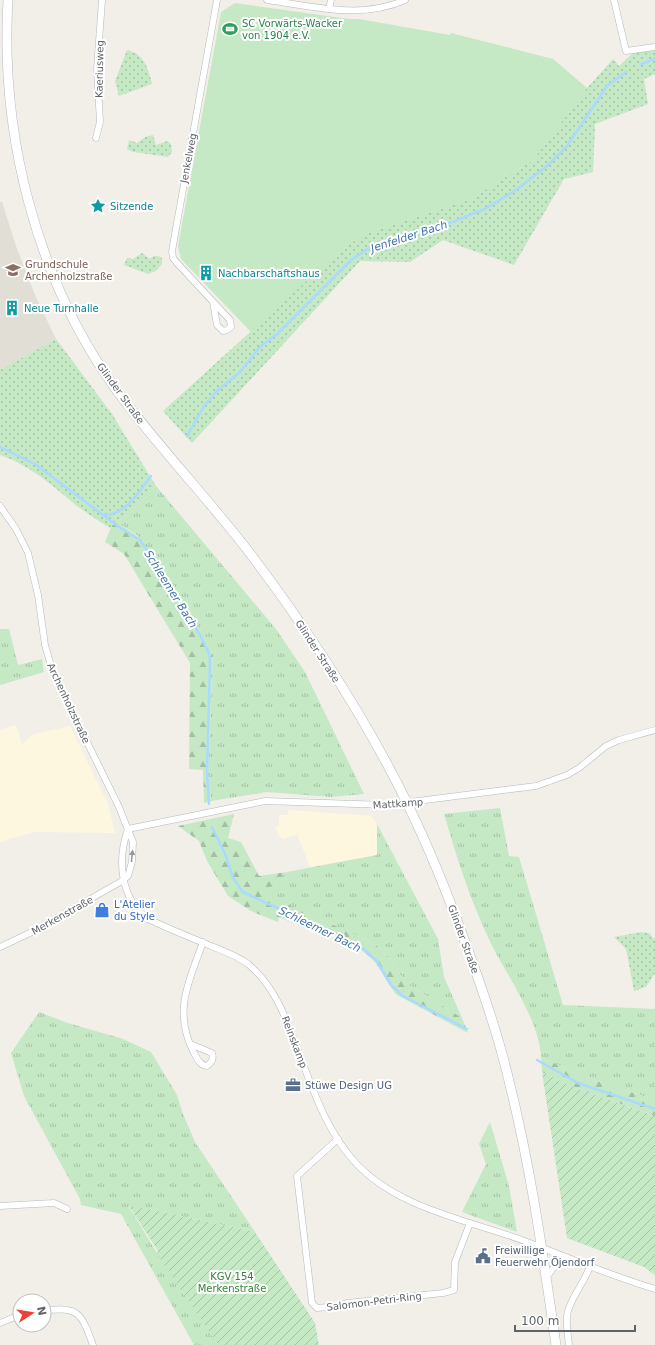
<svg xmlns="http://www.w3.org/2000/svg" width="655" height="1345" font-family="'DejaVu Sans',sans-serif">
<defs>
<pattern id="grass-tufts" width="24" height="20" patternUnits="userSpaceOnUse"><rect width="24" height="20" fill="#c5e8c5"/><path d="M3 7l-1-3M5 7V3M7 7l1-3M15 17l-1-3M17 17v-4M19 17l1-3" fill="none" stroke="#a3c0a4"/></pattern>
<pattern id="forest-firs" width="22" height="20" patternUnits="userSpaceOnUse"><rect width="22" height="20" fill="#c5e8c5"/><path d="M5 1l3.5 6h-7zM16 11l3.5 6h-7z" fill="#a3c0a4"/></pattern>
<pattern id="park-dots" width="8" height="8" patternUnits="userSpaceOnUse"><rect width="8" height="8" fill="#c5e8c5"/><path d="M2 2h.1M6 6h.1" fill="none" stroke="#a3c0a4" stroke-width="1.8" stroke-linecap="round"/></pattern>
<pattern id="garden-furrows" width="10" height="10" patternUnits="userSpaceOnUse"><rect width="10" height="10" fill="#c5e8c5"/><path d="M-1 1l2-2M0 10L10 0M9 11l2-2" fill="none" stroke="#a3c0a4"/></pattern>
</defs>
<rect width="100%" height="100%" fill="#f1efe8"/>
<g fill="#fef7e0">
<polygon points="16,725 22,744 34,734 70,726 108,804 115,833 35,832 11,838 0,843 0,730"/>
<polygon points="288,810 372,816 377,824 377,855 310,867 297,834 283,839 279,836 275,827 279,825 279,815 288,815"/>
</g>
<polygon fill="#e1ded6" points="0,202 2,202 16,246 35,295 56,339 0,370"/>
<g fill="url(#grass-tufts)">
<polygon points="156,486 276,629 305,672 364,794 331,797 267,792 211,801 208,774 213,654 138,536 117,522 128,515"/>
<polygon points="0,629 9,629 18,665 42,659 44,672 0,685"/>
<path d="M500,808L509,856L519,857L563,1005L655,1009V1100L582,1076L541,1057C539,1017 503,971 487,935C469,896 456,855 444,814Z"/>
<polygon points="377,824 438,939 444,977 462,1018 409,985 398,972 393,962 380,948 369,941 261,893 287,872 377,855"/>
<polygon points="39,1012 68,1023 123,1039 151,1052 177,1095 183,1114 195,1142 255,1232 163,1212 129,1207 157,1253 218,1345 194,1345 121,1214 81,1205 80,1199 24,1096 11,1053"/>
<polygon points="490,1122 509,1186 517,1232 462,1212 486,1164 479,1144"/>
</g>
<g fill="url(#forest-firs)">
<polygon points="117,522 142,540 213,654 208,774 211,801 204,803 203,770 189,769 190,663 124,554 105,542 112,525"/>
<path d="M234,814L228,838L241,842L259,876L287,872L262,893L369,941L380,948L393,962L398,972L409,985L462,1018L468,1033L397,995C387,984 382,969 372,959C357,943 330,936 311,927L310,930L279,917L278,922L251,911L228,896L207,861L199,841L178,826Z"/>
<polygon points="541,1057 582,1076 655,1100 655,1116 575,1088 542,1072"/>
</g>
<g fill="url(#park-dots)">
<polygon points="655,49 655,74 644,79 648,104 595,124 593,172 564,179 514,265 443,240 410,262 360,261 192,443 163,411 335,255 364,234 470,199 533,160 587,88 613,59 619,66 635,51"/>
<path d="M127,50C144,54 148,68 152,84L119,96L115,81Z"/>
<polygon points="153,135 156,145 167,141 171,144 172,152 168,157 133,152 127,149 129,140 137,143 145,137"/>
<path d="M142,253L150,259C154,255 156,255 162,258V264L156,271L148,274L124,265L127,258L133,259Z"/>
<path d="M56,339L112,414L156,486L128,515L112,525L110,528C99,521 88,514 77,506C53,486 30,465 0,455V370Z"/>
<polygon points="642,932 649,933 655,940 655,973 646,987 634,991 626,949 614,937"/>
</g>
<g fill="url(#garden-furrows)">
<polygon points="542,1072 575,1088 655,1116 655,1275 644,1267 567,1238"/>
<polygon points="129,1206 163,1212 255,1232 315,1323 319,1345 218,1345 157,1254 158,1251"/>
</g>
<polygon fill="#c5e8c5" points="235,3 349,19 359,19 450,35 451,33 553,59 587,88 533,160 470,199 364,234 335,255 251,332 181,259 178,246 221,12"/>
<g fill="none" stroke-linecap="round" stroke-linejoin="round">
<g stroke="#aadaff" stroke-width="2.5">
<polyline points="641,64 655,59"/>
<polyline points="187,436 204,406 217,391 239,373 260,347 278,333 351,260 369,248 452,222 485,209 516,190 547,166 567,146 607,86 626,72"/>
<polyline points="0,447 35,464 119,527 140,540 200,635 209,653 210,661 207,773 209,804"/>
<path d="M103,515C125,516 139,492 151,476"/>
<polyline points="212,827 226,856 233,878 243,892 361,947 376,960 391,985 403,996 467,1029"/>
<polyline points="537,1060 578,1083 655,1109"/>
</g>
<g stroke="#b5b8bc" stroke-width="7">
<g id="street">
<path d="M267,0C313,6 360,20 405,0"/>
<polyline points="614,0 626,51 655,47"/>
<polyline points="329,9 331,0"/>
<polyline points="96,138 100,122 97,69 102,0"/>
<polyline points="213,302 217,325 223,331 227,330 231,327 230,320 177,263 173,258 172,251 217,0"/>
<polyline points="0,506 16,529 28,553 38,595 45,645 53,673 119,807 130,835 133,842 132,862 128,876 122,881 32,932 0,947"/>
<path d="M128,829C117,860 120,898 148,919C167,928 187,936 206,944C221,950 236,955 248,964C276,987 287,1021 299,1053C313,1090 326,1129 353,1160C397,1210 471,1220 530,1243C571,1259 612,1276 655,1289"/>
<polyline points="128,829 265,801 386,805 536,786 567,775 579,768 606,746 619,740 655,730"/>
<path d="M190,1044L212,1053C214,1059 212,1062 207,1066C199,1065 197,1058 193,1051C173,1011 189,981 203,942"/>
<polyline points="338,1139 297,1176 312,1303 317,1308 338,1306 347,1303 443,1293 454,1290 455,1262 470,1223"/>
<polyline points="0,1206 54,1203 67,1209"/>
<polyline points="546,1278 557,1263 566,1258"/>
<path d="M44,1311C79,1305 82,1315 93,1345"/>
<polyline points="0,1323 20,1315"/>
<path d="M569,1345C568,1335 565,1320 568,1311C573,1294 585,1282 590,1266"/>
</g>
</g>
<g stroke="#b6babf" stroke-width="10">
<path id="secondary" d="M8,0C0,134 36,278 115,388C158,447 208,498 252,556C301,621 347,690 386,762C417,819 442,878 464,939C481,985 498,1033 509,1081C531,1168 543,1256 556,1345"/>
</g>
<use href="#street" stroke="#fff" stroke-width="6"/>
<use href="#secondary" stroke="#fff" stroke-width="9"/>
</g>
<defs><path id="oneway-solid" d="M-6-.8H1V-3.2L6.5 0L1 3.2V.8H-6Z"/></defs>
<use fill="#979a9d" href="#oneway-solid" transform="translate(132 856) rotate(-84)"/>
<defs>
<g id="stadium-bare" transform="scale(1.2)"><path d="M0-5a6.5 5 0 1 0 0 10a6.5 5 0 1 0 0-10ZM-3.5-1.8h7v3.6h-7Z" fill="#2e9e5b" stroke="#fff" stroke-width="2.5" paint-order="stroke"/></g>
<g id="sight-bare" transform="scale(1.2)"><path d="M0-6L1.8-2.2L6-1.7L2.9 1.2L3.7 5.4L0 3.3L-3.7 5.4L-2.9 1.2L-6-1.7L-1.8-2.2Z" fill="#0f9aa8" stroke="#fff" stroke-width="2.5" paint-order="stroke"/></g>
<g id="school-bare" transform="scale(1.2)"><path d="M0-5L7-2L0 1L-7-2ZM-4 1L0 2.5L4 1V4Q0 6-4 4Z" fill="#8d6e63" stroke="#fff" stroke-width="2.5" paint-order="stroke"/></g>
<g id="building-bare" transform="scale(1.2)"><path d="M-4-6H4V6H1V3H-1V6H-4ZM-2.5-4.3h1.7v1.8h-1.7ZM.8-4.3h1.7v1.8H.8ZM-2.5-1h1.7V.8h-1.7ZM.8-1h1.7V.8H.8Z" fill="#0f9aa8" stroke="#fff" stroke-width="2.5" paint-order="stroke"/></g>
<g id="shop-bare" transform="scale(1.2)"><path d="M-5-2.5h2.3a2.7 3.5 0 0 1 5.4 0H5L5.5 6h-11ZM-1.5-2.5h3a1.5 2.3 0 0 0-3 0Z" fill="#3f7fe0" stroke="#fff" stroke-width="2.5" paint-order="stroke"/></g>
<g id="office-bare" transform="scale(1.2)"><path d="M-6-3h4V-5.5h4V-3h4V5H-6ZM-1-4.5V-3h2v-1.5ZM-6 0V1H6V0Z" fill="#5c6f8a" stroke="#fff" stroke-width="2.5" paint-order="stroke"/></g>
<g id="civic-bare" transform="scale(1.2)"><path d="M-.6-6.5H3V-4.5H.6V-3L4-1V1h2V6H-6V1h2V-1L-.6-3ZM-1.2 2.5V6h2.4V2.5Z" fill="#5c6f8a" stroke="#fff" stroke-width="2.5" paint-order="stroke"/></g>
</defs>
<g fill-rule="evenodd">
<use href="#stadium-bare" x="230" y="29"/>
<use href="#sight-bare" x="98" y="206"/>
<use href="#school-bare" x="13" y="270"/>
<use href="#building-bare" x="206" y="273"/>
<use href="#building-bare" x="12" y="308"/>
<use href="#shop-bare" x="102" y="910"/>
<use href="#office-bare" x="293" y="1085"/>
<use href="#civic-bare" x="483" y="1256"/>
</g>
<g text-anchor="middle" stroke-width="4" stroke-linejoin="round" paint-order="stroke">
<g font-size="10" fill="#27864d" stroke="#fff" text-anchor="start">
<text x="242" y="27">SC Vorwärts-Wacker<tspan x="242" dy="12">von 1904 e.V.</tspan></text>
</g>
<g font-size="10" fill="#5f6368" stroke="#fff">
<text transform="translate(99 69) rotate(-89)" y="4">Kaeriusweg</text>
<text transform="translate(188 158) rotate(-79)" y="4">Jenkelweg</text>
<text transform="translate(121 393) rotate(54)" y="4">Glinder Straße</text>
<text transform="translate(318 651) rotate(57)" y="4">Glinder Straße</text>
<text transform="translate(69 703) rotate(65)" y="4">Archenholzstraße</text>
<text transform="translate(398 803) rotate(-4)" y="4">Mattkamp</text>
<text transform="translate(62 915) rotate(-29)" y="4">Merkenstraße</text>
<text transform="translate(464 939) rotate(70)" y="4">Glinder Straße</text>
<text transform="translate(295 1042) rotate(69)" y="4">Reinskamp</text>
<text transform="translate(374 1301) rotate(-7)" y="4">Salomon-Petri-Ring</text>
</g>
<g font-size="10" fill="#0d838f" stroke="#fff" text-anchor="start">
<text x="110" y="210">Sitzende</text>
<text x="218" y="277">Nachbarschaftshaus</text>
<text x="24" y="312">Neue Turnhalle</text>
</g>
<g font-size="10" fill="#785e54" stroke="#fff" text-anchor="start">
<text x="25" y="268">Grundschule<tspan x="25" dy="12">Archenholzstraße</tspan></text>
</g>
<g font-size="10" fill="#366cbe" stroke="#fff" text-anchor="start">
<text x="114" y="908">L'Atelier<tspan x="114" dy="12">du Style</tspan></text>
</g>
<g font-size="10" fill="#4e5e75" stroke="#fff" text-anchor="start">
<text x="305" y="1089">Stüwe Design UG</text>
<text x="495" y="1254">Freiwillige<tspan x="495" dy="12">Feuerwehr Öjendorf</tspan></text>
</g>
<g font-size="10" fill="#348238" stroke="#fff">
<text x="232" y="1280">KGV 154<tspan x="232" dy="12">Merkenstraße</tspan></text>
</g>
<g font-size="11" font-style="italic" fill="#4174aa" stroke="#fff">
<text transform="translate(409 236) rotate(-18)" y="4">Jenfelder Bach</text>
<text transform="translate(171 589) rotate(58)" y="4">Schleemer Bach</text>
<text transform="translate(320 929) rotate(26)" y="4">Schleemer Bach</text>
</g>
</g>
<g transform="translate(32 1313) rotate(78)"><circle r="19" fill="#ffffff" stroke="#bfc1c3"/>
<path d="M0-3L7 15L0 10L-7 15Z" fill="#ea4335"/>
<text y="-6" font-size="11" font-weight="bold" text-anchor="middle" fill="#5f6368">N</text>
</g>
<path d="M515 1325v6h120v-6" fill="none" stroke="#5f6368" stroke-width="2"/>
<text x="521" y="1325" font-size="12" fill="#5f6368" stroke="#ffffff" stroke-width="3" paint-order="stroke">100 m</text>
</svg>
